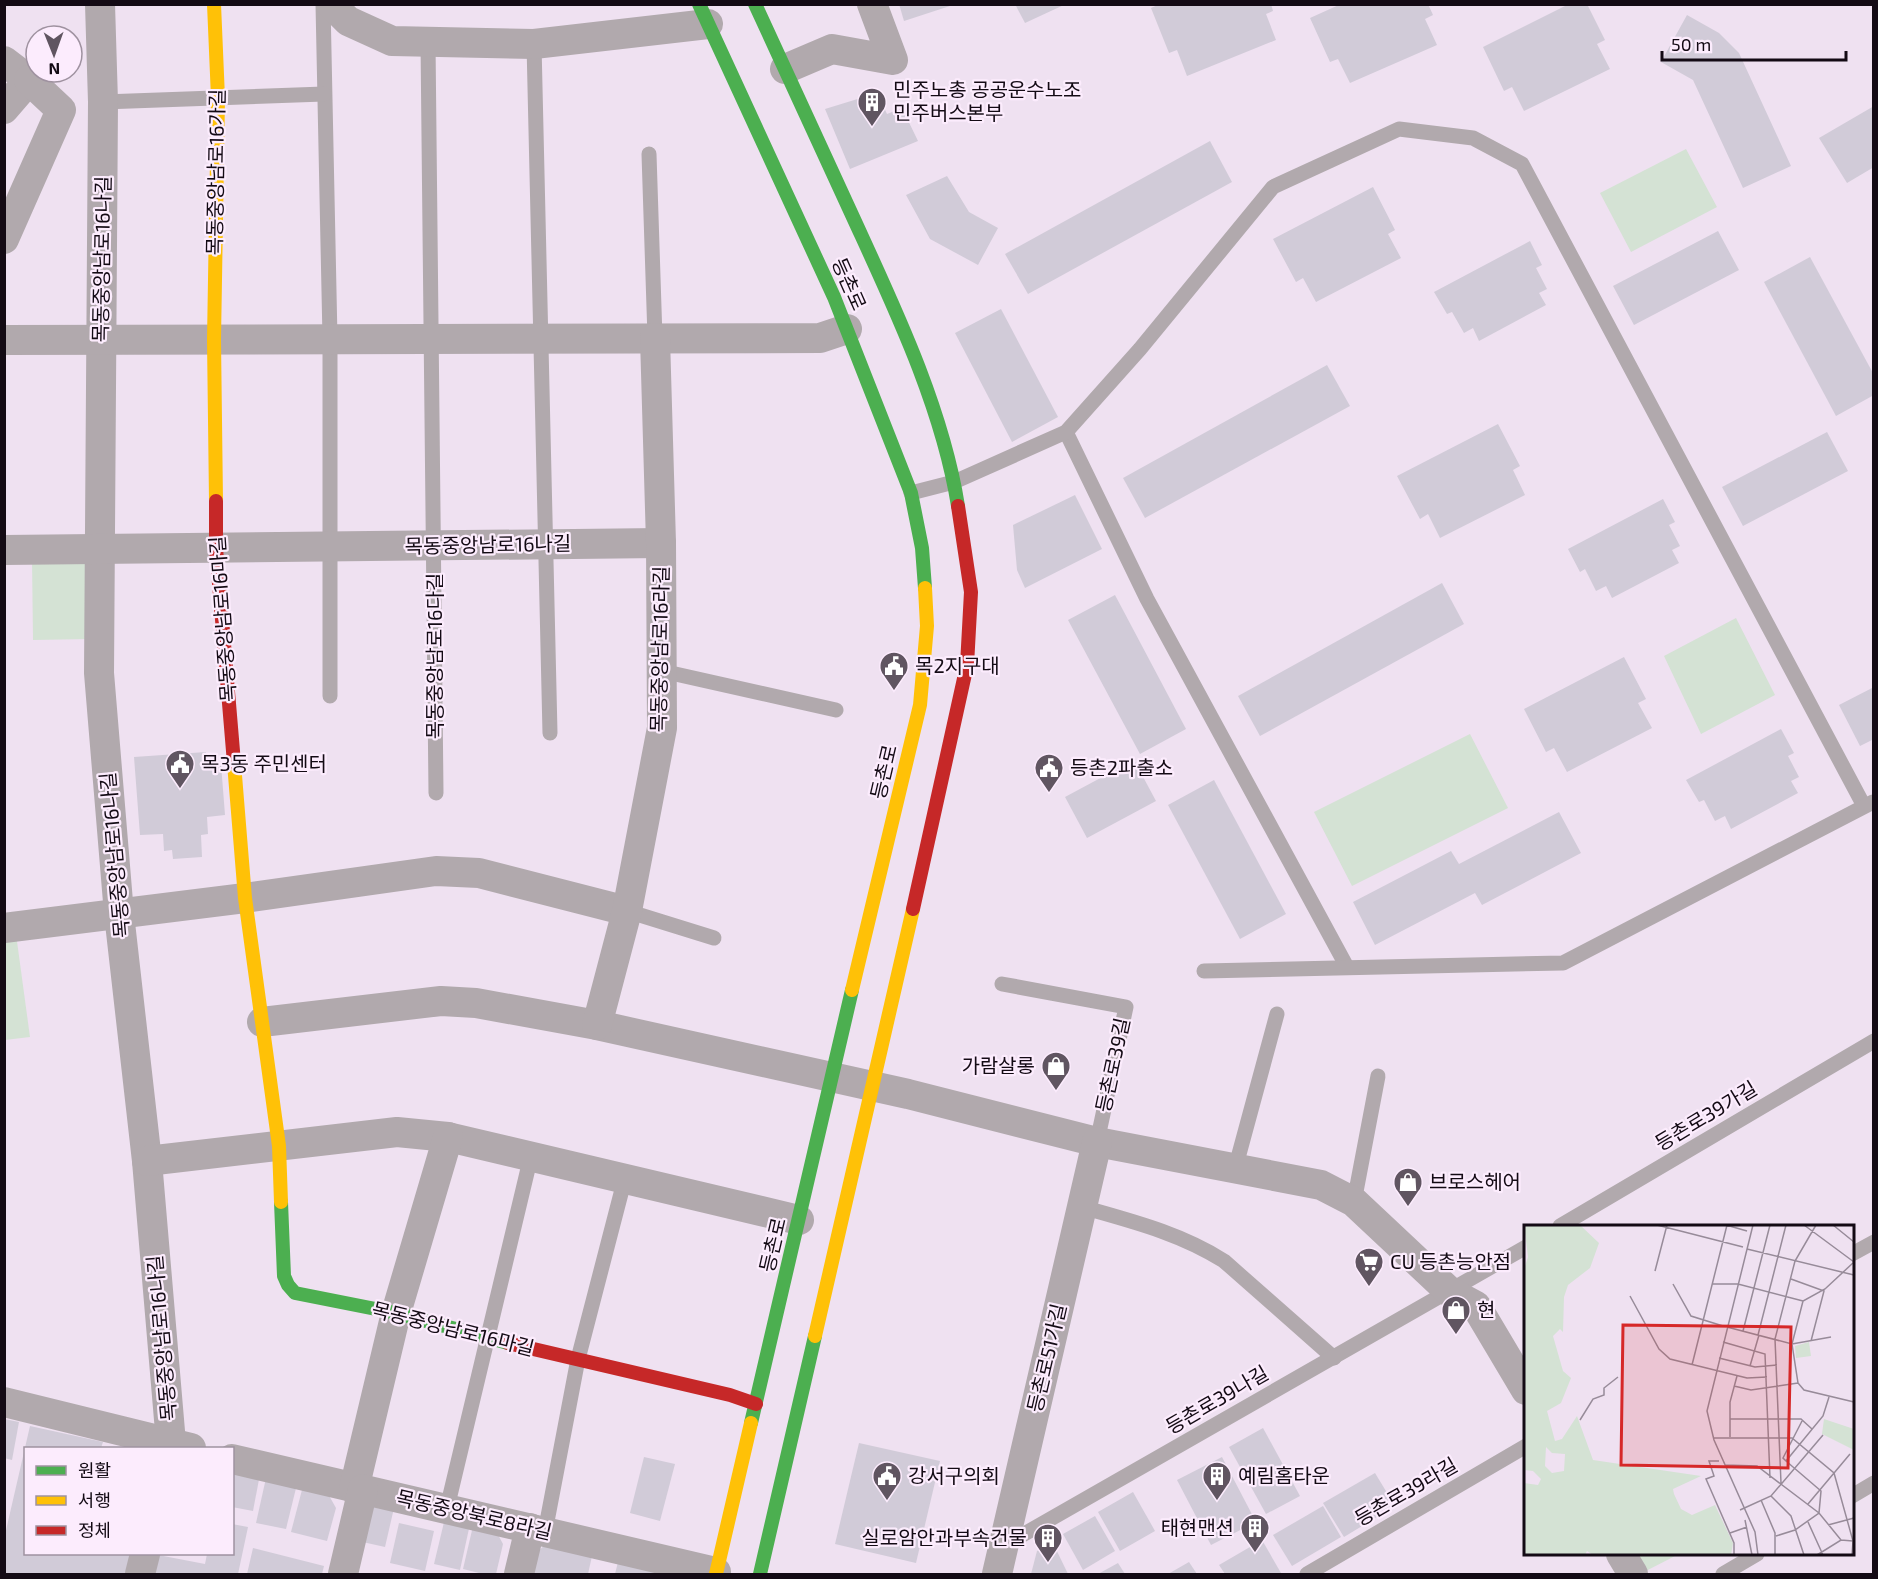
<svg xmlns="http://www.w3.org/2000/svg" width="1878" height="1579" font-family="'Exo 2','Noto Sans KR',sans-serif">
<rect width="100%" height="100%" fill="#efe1f1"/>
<g fill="#d4e2d4">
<polygon points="1686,149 1717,207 1631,252 1600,193"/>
<polygon points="90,559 91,639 33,640 32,560"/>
<polygon points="1736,618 1775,695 1701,734 1664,656"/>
<polygon points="1470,734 1508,808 1352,886 1314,812"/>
<polygon points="16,934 30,1037 5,1040 4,936"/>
<polygon points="1614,1554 1679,1554 1640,1574"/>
</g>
<g fill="#d1cbd8">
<polygon points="899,4 953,4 953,5 904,21"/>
<polygon points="1015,4 1066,4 1025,23"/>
<polygon points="1160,4 1271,4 1273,11 1266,14 1276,40 1187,76 1177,50 1169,53 1151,8"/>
<polygon points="1341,4 1428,4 1433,15 1425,19 1437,45 1350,83 1338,59 1330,62 1310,18"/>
<polygon points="1569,4 1587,4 1605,40 1597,44 1610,69 1524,111 1512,87 1504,91 1483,47"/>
<polygon points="1687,15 1719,33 1739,53 1791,166 1743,188 1693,80 1661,62"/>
<polygon points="877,93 887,114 902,108 918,141 850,169 825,109"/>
<polygon points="1874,106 1874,167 1847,183 1819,138"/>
<polygon points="1210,141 1232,182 1028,294 1005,254"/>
<polygon points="947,176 969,212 998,228 978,265 930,239 906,195"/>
<polygon points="1373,187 1395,230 1388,234 1401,258 1316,302 1303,278 1296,282 1273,239"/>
<polygon points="1718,231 1739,270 1634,325 1613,286"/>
<polygon points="1530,241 1542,265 1536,268 1547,289 1539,293 1546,305 1479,341 1473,328 1464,333 1452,312 1447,314 1434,292"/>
<polygon points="1810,257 1874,375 1874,395 1836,416 1764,282"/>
<polygon points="1001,309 1058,417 1012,442 955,333"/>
<polygon points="1327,365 1350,406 1145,518 1123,478"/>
<polygon points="1498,424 1520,466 1513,470 1525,495 1440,538 1428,514 1420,519 1397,476"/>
<polygon points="1827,432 1848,471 1743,526 1722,487"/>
<polygon points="1075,495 1102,549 1025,588 1017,570 1013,525"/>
<polygon points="1663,499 1675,522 1669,525 1680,546 1672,550 1679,563 1612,598 1606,586 1596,591 1585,569 1580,572 1568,549"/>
<polygon points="1442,583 1464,624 1260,736 1238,696"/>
<polygon points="1115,595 1186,729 1140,754 1068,620"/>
<polygon points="1624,657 1646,699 1638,703 1652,728 1567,772 1554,748 1546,752 1524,709"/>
<polygon points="1874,687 1874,739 1860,746 1839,705"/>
<polygon points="1781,729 1794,753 1788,756 1799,777 1791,781 1798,793 1731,829 1725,816 1715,821 1704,800 1699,802 1686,780"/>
<polygon points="206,752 207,765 221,764 225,815 207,817 208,834 201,835 202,857 173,859 172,850 164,851 163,834 140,835 134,757"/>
<polygon points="1134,760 1156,801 1087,838 1065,797"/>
<polygon points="1214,780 1286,914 1240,939 1168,805"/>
<polygon points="1559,812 1581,853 1482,905 1475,893 1375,945 1353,902 1451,851 1459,864"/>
<polygon points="4,1419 19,1422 12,1460 4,1458"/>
<polygon points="30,1426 103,1442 101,1448 26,1448 26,1554 133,1554 128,1574 4,1574 4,1539"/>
<polygon points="1263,1428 1300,1496 1266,1514 1229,1447"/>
<polygon points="859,1443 940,1461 916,1563 835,1544"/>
<polygon points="644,1457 675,1464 660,1521 630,1513"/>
<polygon points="1222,1457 1256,1522 1211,1545 1177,1480"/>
<polygon points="232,1468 260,1474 253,1511 232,1507"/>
<polygon points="1375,1473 1395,1506 1344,1537 1323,1503"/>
<polygon points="266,1478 297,1484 286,1529 256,1523"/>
<polygon points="303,1486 327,1492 336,1508 327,1541 291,1532"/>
<polygon points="1133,1492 1155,1531 1120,1551 1098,1512"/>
<polygon points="377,1504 394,1508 385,1547 358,1541 366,1509"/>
<polygon points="1323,1506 1341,1537 1292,1566 1273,1535"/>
<polygon points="1095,1516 1115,1551 1083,1570 1063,1534"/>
<polygon points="445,1518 470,1524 460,1570 434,1564"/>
<polygon points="399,1523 434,1531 425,1571 390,1563"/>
<polygon points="232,1524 248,1527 238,1574 149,1574 153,1554 205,1564 207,1554 232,1554"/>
<polygon points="473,1526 496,1531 503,1544 496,1574 483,1574 463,1569"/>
<polygon points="1262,1540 1281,1573 1279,1574 1225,1574 1219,1565"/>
<polygon points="1053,1543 1068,1574 1031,1574 1037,1551"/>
<polygon points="546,1544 592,1556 588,1574 530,1573 535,1554"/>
<polygon points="253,1548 324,1566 322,1574 247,1574"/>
<polygon points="618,1562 663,1574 615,1574"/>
<polygon points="1189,1562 1197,1574 1168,1574"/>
<polygon points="1118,1563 1125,1574 1098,1574"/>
</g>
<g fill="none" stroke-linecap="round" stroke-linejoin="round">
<g stroke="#b1a9ad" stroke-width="15">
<polyline points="323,4 330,339 330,696"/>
<polyline points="428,42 436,793"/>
<polyline points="534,44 550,733"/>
<polyline points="103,102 324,94"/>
<polyline points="649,154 655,338"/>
<polyline points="1066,432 1147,599 1347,967"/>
<polyline points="911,493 954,482 1066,432 1140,349 1273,187 1399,129 1473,138 1522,164 1864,806"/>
<polyline points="662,671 836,710"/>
<polyline points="627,911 714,938"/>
<polyline points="1204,971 1563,963 1873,802"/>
<polyline points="1002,984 1126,1007 1097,1142"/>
<polyline points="1235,1169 1277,1014"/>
<polyline points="1354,1202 1378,1076"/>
<path d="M1082,1207C1131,1221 1180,1233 1224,1261L1334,1358"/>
<polyline points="1560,1226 1874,1041"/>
<polyline points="1852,1254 1874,1242"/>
<polyline points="1852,1496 1874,1483"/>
<polyline points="447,1508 531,1156"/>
<polyline points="545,1532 578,1359 625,1178"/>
<polyline points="1005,1545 1526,1247"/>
<polyline points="1307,1574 1526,1446"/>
<polyline points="1723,1574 1757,1554"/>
</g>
<g stroke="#b1a9ad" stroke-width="30">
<polyline points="100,4 103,102 99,673 119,914 147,1161 171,1443 170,1448"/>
<polyline points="331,4 348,21 392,41 534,44 708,24"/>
<polyline points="4,61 29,80 4,109"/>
<polyline points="785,69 832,49 893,60 872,4"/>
<polyline points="4,239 61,110 29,80"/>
<polyline points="4,340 820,338 847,329"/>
<polyline points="4,550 661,543"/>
<polyline points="4,928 245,898 436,871 479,873 627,911"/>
<polyline points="262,1022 441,1001 476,1003 597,1025 908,1094 1097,1142 1321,1185 1354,1202 1450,1292 1476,1306 1526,1390"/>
<polyline points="597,1025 627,911 662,728 661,543 655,338"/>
<polyline points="147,1161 397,1132 448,1137 799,1220"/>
<polyline points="4,1402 191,1448"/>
<polyline points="232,1459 716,1572"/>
<polyline points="354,1489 396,1313 448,1137"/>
<polyline points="1621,1554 1633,1574"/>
<polyline points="140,1574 145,1554"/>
<polyline points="343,1574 363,1489"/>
<polyline points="519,1574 530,1528"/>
<polyline points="997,1574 1097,1142"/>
</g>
<g stroke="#4caf50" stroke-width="14">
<polyline points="699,4 834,297 911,493 922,548 925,588"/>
<path d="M755,4C789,79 824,153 858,228C898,315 943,411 958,506"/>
<polyline points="281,1202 284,1276 288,1285 295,1293 396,1313 508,1343"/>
<polyline points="751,1423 852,990"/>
<polyline points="760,1574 815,1336"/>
</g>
<g stroke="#ffc107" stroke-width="14">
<polyline points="214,4 218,98 214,340 216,501"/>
<polyline points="234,763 245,898 279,1146 281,1202"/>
<polyline points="852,990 920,705 927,626 925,588"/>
<polyline points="815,1336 913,909"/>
<polyline points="716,1574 751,1423"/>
</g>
<g stroke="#c62828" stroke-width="14">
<polyline points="216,501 216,548 234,763"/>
<polyline points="913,909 967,665 971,592 958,506"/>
<polyline points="508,1343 730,1395 756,1404"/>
</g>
</g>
<defs>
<g id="building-pin" transform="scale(1.5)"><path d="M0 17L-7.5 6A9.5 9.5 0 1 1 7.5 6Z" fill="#605561" stroke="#fcecfd"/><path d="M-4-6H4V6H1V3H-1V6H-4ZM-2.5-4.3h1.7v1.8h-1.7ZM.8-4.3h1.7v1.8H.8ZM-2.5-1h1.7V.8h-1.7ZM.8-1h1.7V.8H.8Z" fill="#fff"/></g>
<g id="civic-pin" transform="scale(1.5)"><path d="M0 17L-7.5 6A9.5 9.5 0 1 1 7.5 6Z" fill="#605561" stroke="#fcecfd"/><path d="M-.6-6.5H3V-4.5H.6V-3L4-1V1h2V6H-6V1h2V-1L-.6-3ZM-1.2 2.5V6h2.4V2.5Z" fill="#fff"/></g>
<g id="shop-pin" transform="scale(1.5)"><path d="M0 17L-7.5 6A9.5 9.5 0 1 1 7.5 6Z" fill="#605561" stroke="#fcecfd"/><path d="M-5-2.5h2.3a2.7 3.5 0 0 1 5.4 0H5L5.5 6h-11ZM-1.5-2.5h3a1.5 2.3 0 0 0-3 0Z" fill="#fff"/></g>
<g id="supermarket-pin" transform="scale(1.5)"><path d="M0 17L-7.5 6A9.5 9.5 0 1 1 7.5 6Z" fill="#605561" stroke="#fcecfd"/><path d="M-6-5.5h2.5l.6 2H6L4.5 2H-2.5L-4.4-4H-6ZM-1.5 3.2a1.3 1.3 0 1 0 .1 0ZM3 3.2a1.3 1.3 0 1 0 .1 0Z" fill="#fff"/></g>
</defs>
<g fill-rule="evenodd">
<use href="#building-pin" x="872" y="102"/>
<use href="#civic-pin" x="894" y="666"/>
<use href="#civic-pin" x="180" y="764"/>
<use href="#civic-pin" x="1049" y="768"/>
<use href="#shop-pin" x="1056" y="1066"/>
<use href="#shop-pin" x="1408" y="1182"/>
<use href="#supermarket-pin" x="1369" y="1262"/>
<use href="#shop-pin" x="1456" y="1310"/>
<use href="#civic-pin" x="887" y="1476"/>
<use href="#building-pin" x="1217" y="1476"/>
<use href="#building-pin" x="1255" y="1528"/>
<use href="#building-pin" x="1048" y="1538"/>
</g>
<g text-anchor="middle" stroke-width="4.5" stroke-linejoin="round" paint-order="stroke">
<g font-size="20" fill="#130a14" stroke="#fcecfd" text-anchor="start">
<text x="893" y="97">민주노총 공공운수노조<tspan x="893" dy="23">민주버스본부</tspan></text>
<text x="915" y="673">목2지구대</text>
<text x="201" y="771">목3동 주민센터</text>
<text x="1070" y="775">등촌2파출소</text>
<text x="1035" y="1073" text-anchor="end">가람살롱</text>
<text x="1429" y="1189">브로스헤어</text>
<text x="1390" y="1269">CU 등촌능안점</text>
<text x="1477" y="1317">현</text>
<text x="908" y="1483">강서구의회</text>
<text x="1238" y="1483">예림홈타운</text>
<text x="1234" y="1535" text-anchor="end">태현맨션</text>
<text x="1027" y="1545" text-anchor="end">실로암안과부속건물</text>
</g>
<g font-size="20" fill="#130a14" stroke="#fcecfd">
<text transform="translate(216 172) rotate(-89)" y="7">목동중앙남로16가길</text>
<text transform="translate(102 259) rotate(-89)" y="7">목동중앙남로16나길</text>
<text transform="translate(849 284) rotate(66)" y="7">등촌로</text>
<text transform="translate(488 545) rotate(-1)" y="7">목동중앙남로16나길</text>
<text transform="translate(223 619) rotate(-94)" y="7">목동중앙남로16마길</text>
<text transform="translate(660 649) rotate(-89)" y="7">목동중앙남로16라길</text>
<text transform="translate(435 656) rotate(-90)" y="7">목동중앙남로16다길</text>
<text transform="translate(884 772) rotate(-77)" y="7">등촌로</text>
<text transform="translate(115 855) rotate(-95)" y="7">목동중앙남로16나길</text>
<text transform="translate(1113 1065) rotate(-78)" y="7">등촌로39길</text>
<text transform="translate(1706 1116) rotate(-31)" y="7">등촌로39가길</text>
<text transform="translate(773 1245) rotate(-77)" y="7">등촌로</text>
<text transform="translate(453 1329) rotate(14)" y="7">목동중앙남로16마길</text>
<text transform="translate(162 1338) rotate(-95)" y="7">목동중앙남로16나길</text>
<text transform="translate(1047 1358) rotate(-77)" y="7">등촌로51가길</text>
<text transform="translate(1217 1400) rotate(-30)" y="7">등촌로39나길</text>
<text transform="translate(1406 1492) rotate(-30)" y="7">등촌로39라길</text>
<text transform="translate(474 1515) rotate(13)" y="7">목동중앙북로8라길</text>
</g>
</g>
<g transform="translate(1524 1225)">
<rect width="330" height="330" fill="#efe1f1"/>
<path d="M0,0H56L75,18L66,43L44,60L40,72L39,107L36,104L29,111L39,146L47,153L37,178L23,186L31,216L38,214L53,191L69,235L177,251L149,264L150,269L157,284L168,290L191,280L209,318L207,330H69L63,326L61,330H0V258L14,260L17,254L9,246L0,245V44L4,32ZM22,222L28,228L41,229L40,246L28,248L21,241ZM285,117L287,131L272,133L271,121ZM300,194L330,204V225L298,209Z" fill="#d4e2d4" fill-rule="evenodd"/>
<path fill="none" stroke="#978b99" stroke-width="1.5" d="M133,0L219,22M202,0L223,6M229,0L183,186L190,215L231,307L234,330M280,0L330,37M309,0L330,17M223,24L330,50M330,37L301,64L279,76L268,119L274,158L280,165L330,177M131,46L143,0M267,54L300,66L287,116M149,59L167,91L199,101M188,59H214L279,76M106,71L135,124L146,134L223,153L243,152M203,102L268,119L307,112M219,106L246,0M234,110L262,0M199,117L241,129L246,253M195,133L231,142L253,140M168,140L203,0M226,141L235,110M210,161L227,165L274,158M206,194H277L288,204M56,195L69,174L80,170V163L94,152M206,212V177L213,151M189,213H268L310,248L329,316L328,330M195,236H185L190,251L182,254L210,318V330M262,236L259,233L278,196M201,240L233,241L295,288L317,315M257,258L251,114L271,36L292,0M247,271L267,291L280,330M237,275L251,308V330M284,279L326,229M216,285L247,271L299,210M221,295L228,330M284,297L299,330M304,300L330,293M206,308L223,302M252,311L271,305L295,288L297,266L262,236L299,191L305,172M293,330L317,315L329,316"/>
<path fill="#d62828" fill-opacity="0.15" stroke="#d62828" stroke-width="3" d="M99,100L267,102L264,243L97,240Z"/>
<rect width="330" height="330" fill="none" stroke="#130a14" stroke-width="3"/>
</g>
<rect width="1878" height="1579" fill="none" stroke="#130a14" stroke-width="12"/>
<rect x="24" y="1447" width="210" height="108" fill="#fcecfd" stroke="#9f92a0" stroke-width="1.5"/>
<rect x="36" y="1466" width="30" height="9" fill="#4caf50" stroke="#9f92a0" stroke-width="1.5"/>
<text x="78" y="1477" font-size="18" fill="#130a14">원활</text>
<rect x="36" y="1496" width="30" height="9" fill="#ffc107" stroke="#9f92a0" stroke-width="1.5"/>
<text x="78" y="1507" font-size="18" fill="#130a14">서행</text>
<rect x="36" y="1526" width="30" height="9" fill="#c62828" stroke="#9f92a0" stroke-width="1.5"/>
<text x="78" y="1537" font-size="18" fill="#130a14">정체</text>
<g transform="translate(54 54) rotate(179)"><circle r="28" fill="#fcecfd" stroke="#9f92a0" stroke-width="1.5"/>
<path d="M0-4.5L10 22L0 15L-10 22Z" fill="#605561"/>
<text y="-9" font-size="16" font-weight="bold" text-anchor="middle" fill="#130a14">N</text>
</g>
<path d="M1662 51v9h184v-9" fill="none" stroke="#130a14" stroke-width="3"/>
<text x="1671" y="51" font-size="18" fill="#130a14" stroke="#fcecfd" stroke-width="4.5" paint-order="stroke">50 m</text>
</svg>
